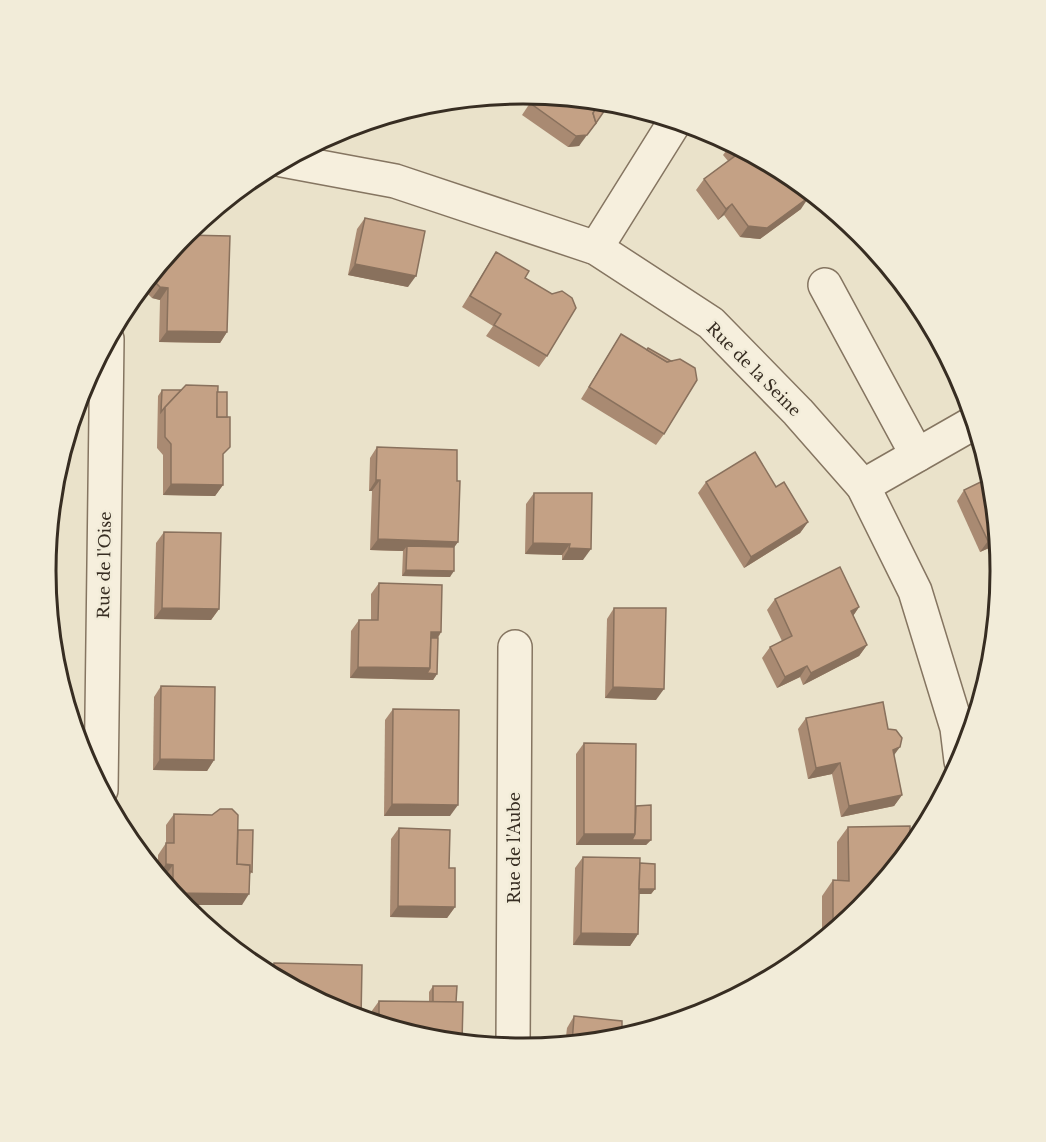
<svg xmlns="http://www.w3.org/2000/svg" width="1046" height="1142" font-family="'Libre Baskerville',serif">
<rect width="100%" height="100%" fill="#eae2ca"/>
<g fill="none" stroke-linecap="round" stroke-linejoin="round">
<g stroke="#857561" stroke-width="36">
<g id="minor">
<polyline points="282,160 395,181 596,248 711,323 798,412 863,486 915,591 957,728 961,761"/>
<polyline points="596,248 676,120"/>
<polyline points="825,285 917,455"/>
<polyline points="863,486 975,422"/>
<polyline points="101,790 107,339"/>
<polyline points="513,1048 515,647"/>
</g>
</g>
<use href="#minor" stroke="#f6efdd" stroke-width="33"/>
</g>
<g fill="#a98a72">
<polygon points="536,94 601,101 579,146 568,147 522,115"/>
<polygon points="732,143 801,209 760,239 740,237 724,215 718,220 696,190 704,179 728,161 723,155"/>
<polygon points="365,218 408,287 348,275 357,229"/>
<polygon points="184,235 227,332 220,343 159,342 160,300 152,298 145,291 146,281"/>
<polygon points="496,252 525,278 547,356 539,367 486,336 493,326 462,307 489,263"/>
<polygon points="935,333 946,354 942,355"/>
<polygon points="621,334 664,434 656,445 581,399"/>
<polygon points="162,390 217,392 223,456 223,485 215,496 163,495 163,455 157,448 158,396"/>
<polygon points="377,447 457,481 458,542 454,547 450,577 402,576 403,551 370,550 372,491 369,491 370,458"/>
<polygon points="706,482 808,522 800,533 744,568 698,493"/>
<polygon points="964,490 998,544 980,552 957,501"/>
<polygon points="534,493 583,560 562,560 562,555 525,554 526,504"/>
<polygon points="164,532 219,609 211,620 154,619 156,543"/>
<polygon points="379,583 441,632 438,638 437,674 433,680 350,678 351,631 359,620 371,620 371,594"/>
<polygon points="775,599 859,607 853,616 867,645 859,656 803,685 800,677 777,688 762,658 770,647 782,641 767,610"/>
<polygon points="614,608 656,700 605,698 607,619"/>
<polygon points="161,686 214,760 207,771 153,770 154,697"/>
<polygon points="393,709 450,816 384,816 385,720"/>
<polygon points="806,718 894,755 902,795 894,806 841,817 832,774 808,779 798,729"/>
<polygon points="584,743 636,806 651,840 646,845 576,845 576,754"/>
<polygon points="174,814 238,830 252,872 249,875 242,905 181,905 165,885 165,876 158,875 158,855 166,843 166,825"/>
<polygon points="848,827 861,909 822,941 822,896 833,880 837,880 837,842"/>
<polygon points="399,828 449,868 455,907 447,918 390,917 391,839"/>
<polygon points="583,857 640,863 655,889 651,894 639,894 638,934 630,946 573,945 575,868"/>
<polygon points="274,963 340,1012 266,973"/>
<polygon points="433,986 456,1002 429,1040 371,1022 371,1012 379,1001 429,1002 429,992"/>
<polygon points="574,1016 622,1027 616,1040 565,1045 567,1028"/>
</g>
<g fill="#89715d">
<polygon points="596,123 579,146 568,147 576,136"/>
<polygon points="809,197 801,209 760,239 740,237 748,226"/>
<polygon points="732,204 724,215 718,220 726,209"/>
<polygon points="355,264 416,276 408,287 348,275"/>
<polygon points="160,287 168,288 160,300 152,298"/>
<polygon points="167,331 227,332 220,343 159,342"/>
<polygon points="376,480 380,480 372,491 369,491"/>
<polygon points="171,484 223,485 215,496 163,495"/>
<polygon points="808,522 800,533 744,568 751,557"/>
<polygon points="998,537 998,544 980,552 988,541"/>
<polygon points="378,539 458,542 450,553 407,546 403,551 370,550"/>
<polygon points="533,543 570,544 562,555 525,554"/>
<polygon points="569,548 591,549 583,560 562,560"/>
<polygon points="406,570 454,571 450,577 402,576"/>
<polygon points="859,607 851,619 851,611"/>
<polygon points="162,608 219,609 211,620 154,619"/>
<polygon points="431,632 441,632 434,643 427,643"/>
<polygon points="867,645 859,656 803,685 811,673"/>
<polygon points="807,666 800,677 777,688 785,677"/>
<polygon points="358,667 430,668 437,674 433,680 350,678"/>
<polygon points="613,687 664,689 656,700 605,698"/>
<polygon points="900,747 892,758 893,750"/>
<polygon points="160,759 214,760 207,771 153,770"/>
<polygon points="840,763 832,774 808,779 816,768"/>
<polygon points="902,795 894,806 841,817 849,806"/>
<polygon points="392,804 458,805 450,816 384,816"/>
<polygon points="584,834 635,834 651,840 646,845 576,845"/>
<polygon points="166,864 173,865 165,876 158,875"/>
<polygon points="636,889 655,889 651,894 632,894"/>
<polygon points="173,893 249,894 242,905 181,905"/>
<polygon points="398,906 455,907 447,918 390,917"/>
<polygon points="581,933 638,934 630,946 573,945"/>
</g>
<g fill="#c4a185" stroke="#89715d" stroke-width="1.5">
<polygon points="536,94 601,101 593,113 596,123 587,135 576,136 530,103"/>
<polygon points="600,102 607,107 596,123 593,113"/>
<polygon points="732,143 789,174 795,179 809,197 767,228 748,226 732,204 726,209 704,179 739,153"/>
<polygon points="365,218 425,231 416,276 355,264"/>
<polygon points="184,235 230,236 227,332 167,331 168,288 160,287 153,280 153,272 162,261 168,260 168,253"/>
<polygon points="496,252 529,271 525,278 552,294 562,291 572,298 576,308 547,356 494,325 501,314 470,296"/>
<polygon points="621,334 667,362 680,359 695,368 697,380 664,434 589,387"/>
<polygon points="648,348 671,361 667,362 647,350"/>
<polygon points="186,385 218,386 217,417 230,417 230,447 223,454 223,485 171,484 171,444 165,437 165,407"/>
<polygon points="162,390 181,390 165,407 161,412"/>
<rect x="217" y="392" width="10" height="25"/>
<polygon points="377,447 457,450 457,481 460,481 458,542 378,539 380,480 376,480"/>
<polygon points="755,452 776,487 784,482 808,522 751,557 706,482"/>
<polygon points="991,477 998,537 988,541 964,490"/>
<polygon points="534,493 592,493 591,549 569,548 570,544 533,543"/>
<polygon points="164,532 221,533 219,609 162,608"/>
<polygon points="407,546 454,547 454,571 406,570"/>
<polygon points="840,567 859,607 851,611 867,645 811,673 807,666 785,677 770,647 792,636 775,599"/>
<polygon points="379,583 442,585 441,632 431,632 430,668 358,667 359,620 378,620"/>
<polygon points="614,608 666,608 664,689 613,687"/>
<polygon points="431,638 438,638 437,674 427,673 430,668"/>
<polygon points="161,686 215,687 214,760 160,759"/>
<polygon points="883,702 888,729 896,730 902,738 900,747 893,750 902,795 849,806 840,763 816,768 806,718"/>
<polygon points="393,709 459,710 458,805 392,804"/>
<polygon points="584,743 636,744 635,834 584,834"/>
<polygon points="651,805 651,840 632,840 635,834 636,806"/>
<polygon points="220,809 232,809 238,815 237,864 250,865 249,894 173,893 173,865 166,864 166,843 174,843 174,814 212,815"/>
<polygon points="910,826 910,849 861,909 833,932 833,880 849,881 848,827"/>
<polygon points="399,828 450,830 449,868 455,868 455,907 398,906"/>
<polygon points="238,830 253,830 252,872 250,871 250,865 237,864"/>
<polygon points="583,857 640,858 638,934 581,933"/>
<polygon points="640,863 655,864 655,889 639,889"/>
<polygon points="274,963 362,965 361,1019 340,1012 273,977"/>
<polygon points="433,986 457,986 456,1002 433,1002"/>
<polygon points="379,1001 463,1002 462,1043 429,1040 379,1024"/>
<polygon points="574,1016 622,1021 622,1027 649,1030 616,1040 572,1044"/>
</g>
<g text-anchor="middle" stroke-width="5" stroke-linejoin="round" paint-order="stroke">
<g font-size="16" fill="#372d22" stroke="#f2ecd9">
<text transform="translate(754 369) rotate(45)" y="6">Rue de la Seine</text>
<text transform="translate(104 565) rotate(-89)" y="6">Rue de l'Oise</text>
<text transform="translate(514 848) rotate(-90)" y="6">Rue de l'Aube</text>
</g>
</g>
<path d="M0 0H1046V1142H0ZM56 571a467 467 0 1 1 934 0a467 467 0 1 1-934 0Z" fill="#f2ecd9" fill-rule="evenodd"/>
<path fill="none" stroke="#372d22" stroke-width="3" d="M56 571a467 467 0 1 1 934 0a467 467 0 1 1-934 0Z"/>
</svg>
